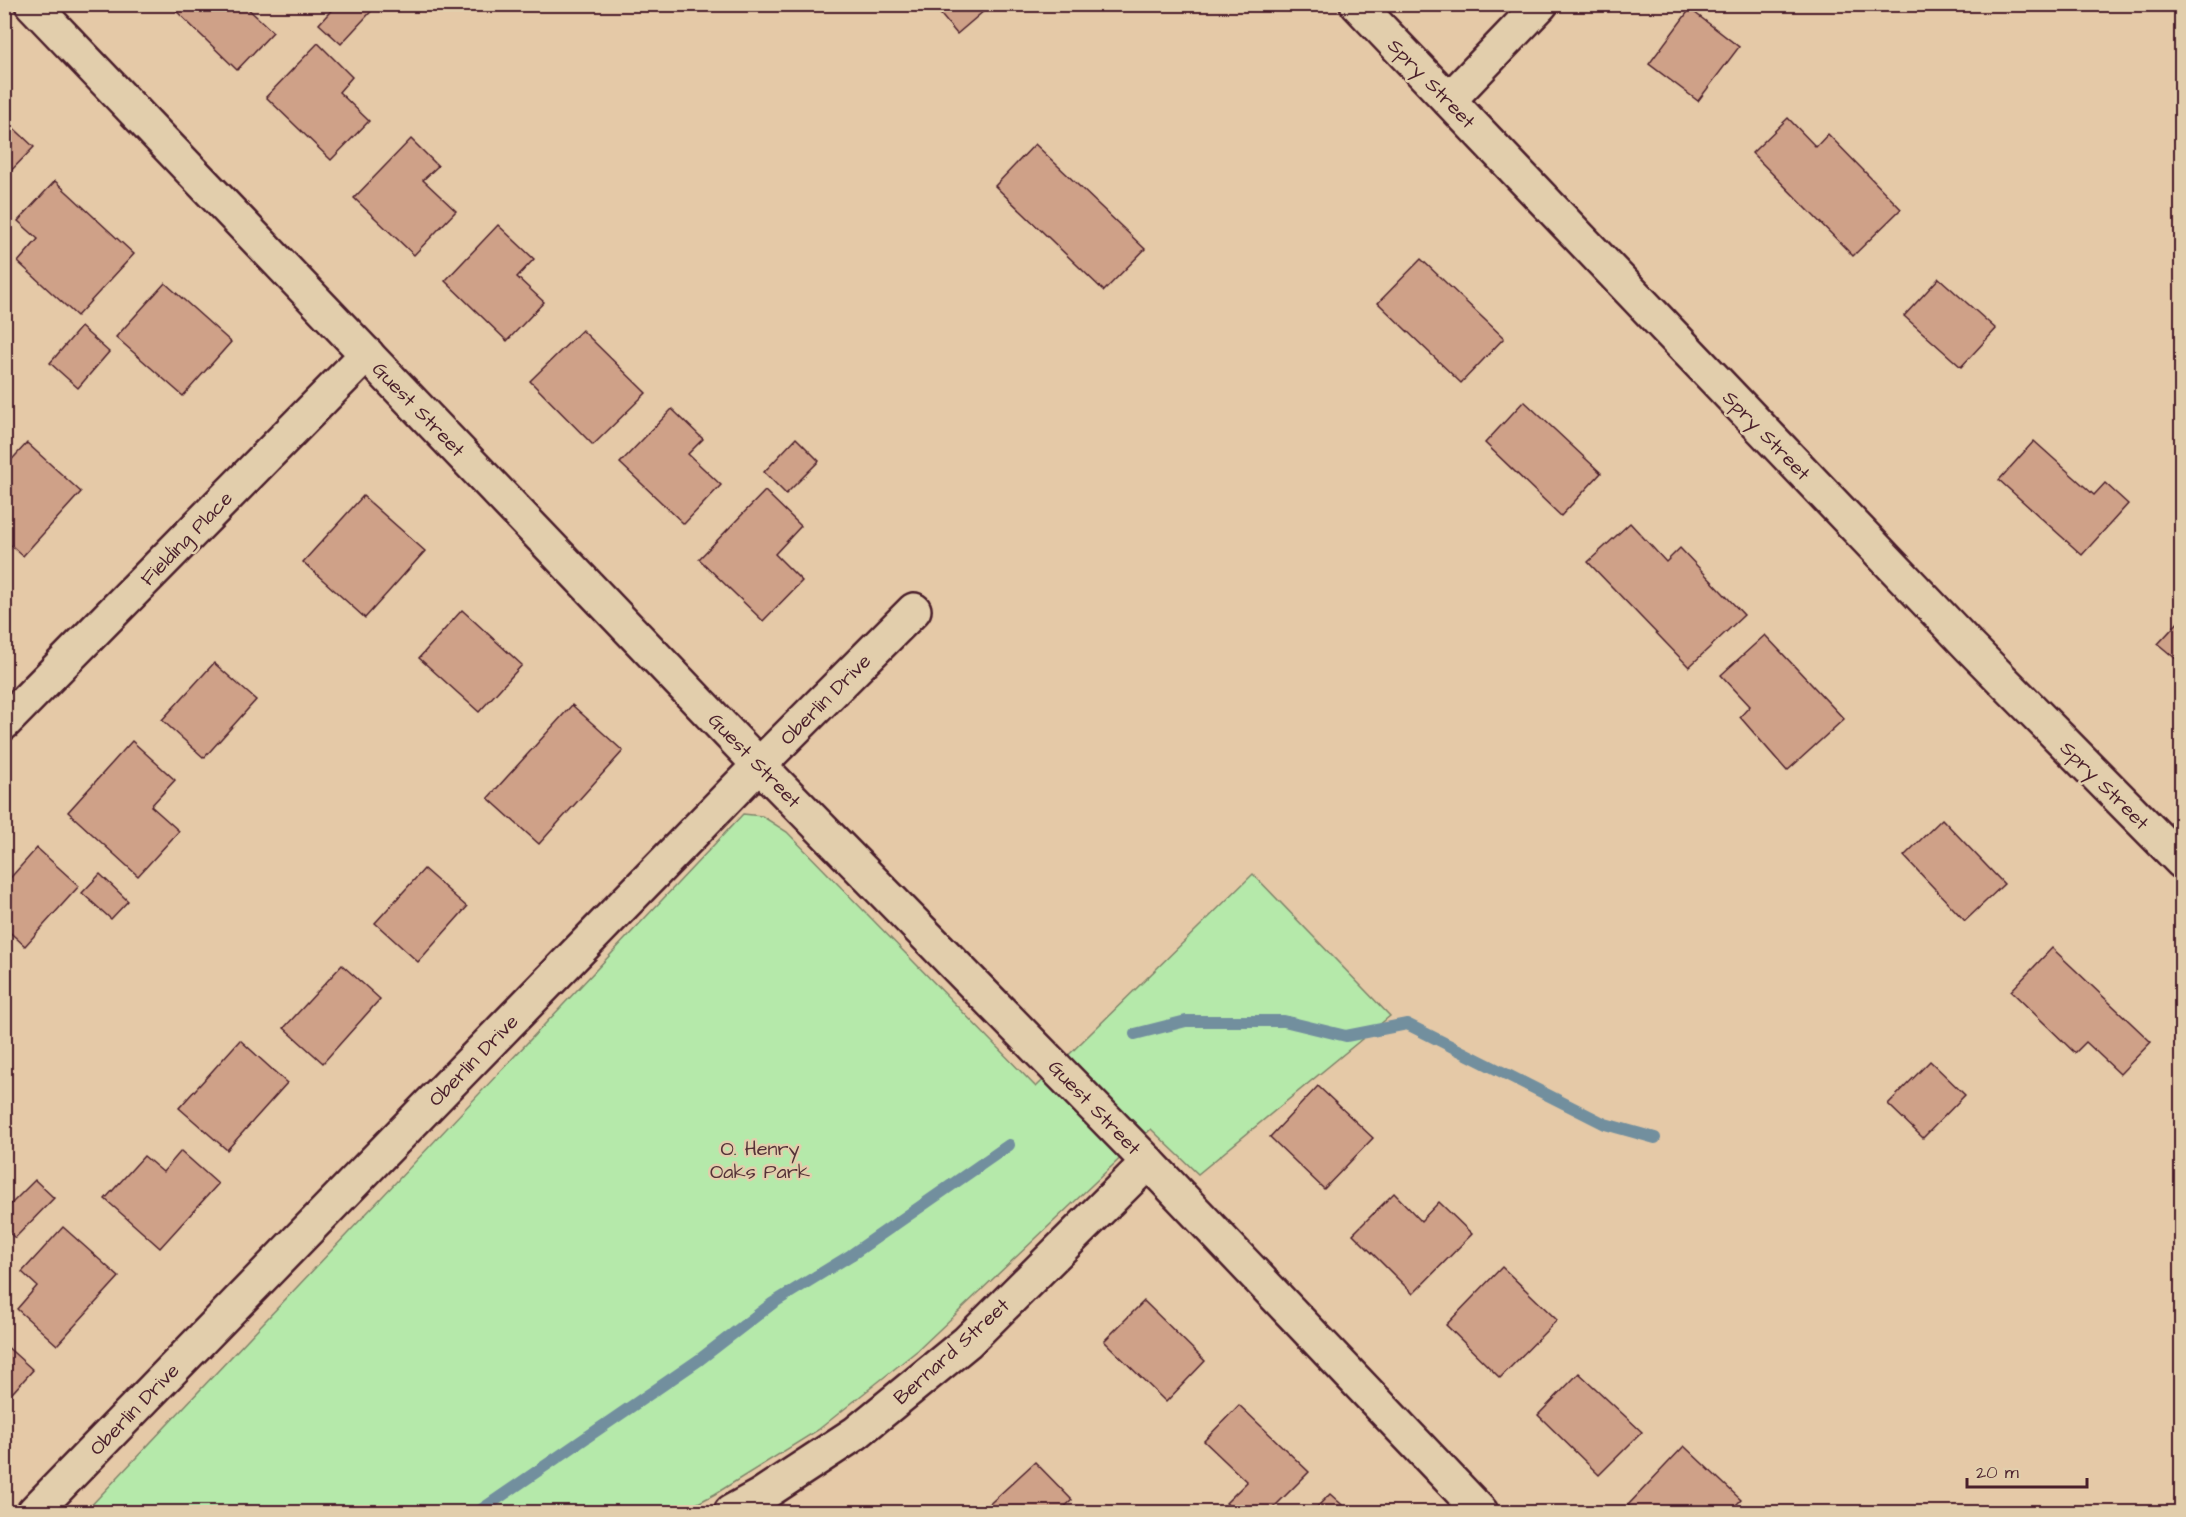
<svg xmlns="http://www.w3.org/2000/svg" width="2186" height="1517" font-family="'Architects Daughter',sans-serif">
<rect width="100%" height="100%" fill="#e5c9a7"/>
<filter id="ink" filterUnits="userSpaceOnUse"><feTurbulence type="fractalNoise" baseFrequency=".0167" numOctaves="2"/><feDisplacementMap in="SourceGraphic" scale="12" xChannelSelector="R" yChannelSelector="G"/><feConvolveMatrix kernelMatrix="1 2 1 2 8 2 1 2 1" color-interpolation-filters="sRGB"/></filter>
<g filter="url(#ink)">
<polygon fill="#b5e9aa" stroke="#80846a" stroke-width="1.5" points="743,814 762,816 787,832 1036,1087 1253,874 1390,1016 1198,1174 1151,1129 918,1350 818,1430 715,1494 681,1512 85,1512"/>
<g fill="none" stroke-linecap="round" stroke-linejoin="round">
<g stroke="#728f9e" stroke-width="12">
<polyline points="1135,1034 1186,1021 1284,1021 1346,1036 1407,1024 1605,1124 1655,1138"/>
<polyline points="478,1512 699,1360 773,1303 851,1255 1009,1145"/>
</g>
</g>
<g fill="#cfa188" stroke="#4a1f2b" stroke-width="1.5">
<polygon points="169,4 243,4 273,32 237,70"/>
<polygon points="337,4 378,4 341,44 319,24"/>
<polygon points="932,4 992,4 957,34"/>
<polygon points="1690,9 1739,47 1698,101 1649,64"/>
<polygon points="318,43 352,77 339,92 369,121 331,160 266,97"/>
<polygon points="1788,118 1816,147 1828,134 1901,209 1853,256 1752,153"/>
<polygon points="4,119 34,147 4,178"/>
<polygon points="411,139 438,166 423,180 456,211 414,255 354,198"/>
<polygon points="1035,144 1145,249 1104,291 995,186"/>
<polygon points="55,181 134,254 77,316 18,262 38,239 18,221"/>
<polygon points="498,225 534,259 517,277 544,302 507,341 445,281"/>
<polygon points="1421,259 1504,338 1461,383 1378,303"/>
<polygon points="1939,278 1996,329 1961,367 1904,316"/>
<polygon points="165,283 231,342 183,396 116,337"/>
<polygon points="81,327 109,352 78,388 50,363"/>
<polygon points="582,330 646,393 593,445 530,381"/>
<polygon points="1524,401 1601,473 1561,516 1485,443"/>
<polygon points="672,409 703,439 688,454 721,485 684,524 620,463"/>
<polygon points="796,438 819,461 786,494 764,472"/>
<polygon points="2034,441 2094,495 2105,483 2128,504 2082,555 1999,480"/>
<polygon points="27,443 81,492 23,556 4,539 4,468"/>
<polygon points="765,491 801,526 775,554 802,581 763,621 699,559"/>
<polygon points="363,496 425,551 365,618 303,562"/>
<polygon points="1630,523 1666,562 1680,548 1744,615 1689,667 1588,562"/>
<polygon points="462,610 522,665 479,712 419,658"/>
<polygon points="2182,618 2182,664 2158,644"/>
<polygon points="1765,635 1844,719 1787,771 1740,717 1750,706 1721,675"/>
<polygon points="214,663 256,700 204,758 162,720"/>
<polygon points="572,705 623,751 539,844 488,798"/>
<polygon points="132,741 175,780 151,806 179,831 138,876 68,812"/>
<polygon points="1942,819 2004,884 1965,921 1904,856"/>
<polygon points="37,848 79,886 25,946 4,927 4,885"/>
<polygon points="424,869 467,907 418,962 375,923"/>
<polygon points="100,874 128,901 111,919 82,893"/>
<polygon points="2052,948 2151,1042 2120,1074 2086,1042 2075,1053 2011,991"/>
<polygon points="342,965 380,999 323,1063 284,1028"/>
<polygon points="240,1040 287,1083 227,1150 179,1108"/>
<polygon points="1930,1061 1965,1095 1923,1138 1888,1104"/>
<polygon points="1318,1086 1373,1138 1324,1189 1270,1137"/>
<polygon points="181,1151 218,1184 160,1248 105,1199 144,1156 163,1172"/>
<polygon points="35,1180 54,1198 15,1238 4,1228 4,1211"/>
<polygon points="1394,1193 1421,1221 1439,1202 1472,1234 1413,1294 1353,1234"/>
<polygon points="63,1227 119,1277 57,1345 17,1309 37,1286 22,1272"/>
<polygon points="1502,1267 1557,1320 1500,1378 1446,1325"/>
<polygon points="1144,1301 1205,1361 1166,1402 1104,1341"/>
<polygon points="4,1344 33,1370 4,1402"/>
<polygon points="1579,1373 1642,1432 1599,1475 1538,1415"/>
<polygon points="1239,1405 1309,1472 1269,1512 1236,1512 1226,1503 1247,1482 1204,1441"/>
<polygon points="1684,1446 1741,1500 1729,1512 1635,1512 1628,1505"/>
<polygon points="1035,1462 1072,1500 1059,1512 981,1512"/>
<polygon points="1330,1494 1350,1512 1312,1512"/>
</g>
<g fill="none" stroke-linecap="round" stroke-linejoin="round">
<g stroke="#4a1f2b" stroke-width="38">
<g id="street">
<polyline points="32,4 759,765 1148,1162 1481,1512"/>
<polyline points="1357,4 1969,646 2182,862"/>
<polyline points="1449,100 1541,4"/>
<polyline points="4,723 367,354"/>
<polyline points="34,1512 759,765 914,610"/>
<polyline points="731,1512 760,1496 856,1433 967,1342 1148,1162"/>
</g>
</g>
<use href="#street" stroke="#e2ceac" stroke-width="33"/>
</g>
</g>
<g text-anchor="middle" stroke-width="5" stroke-linejoin="round" paint-order="stroke">
<g font-size="20" fill="#4a1f2b" stroke="#e2ceac">
<text transform="translate(1432 83) rotate(46)" y="7">Spry Street</text>
<text transform="translate(419 409) rotate(46)" y="7">Guest Street</text>
<text transform="translate(1767 435) rotate(46)" y="7">Spry Street</text>
<text transform="translate(186 538) rotate(-46)" y="7">Fielding Place</text>
<text transform="translate(825 699) rotate(-45)" y="7">Oberlin Drive</text>
<text transform="translate(755 760) rotate(46)" y="7">Guest Street</text>
<text transform="translate(2105 785) rotate(45)" y="7">Spry Street</text>
<text transform="translate(473 1060) rotate(-46)" y="7">Oberlin Drive</text>
<text transform="translate(1095 1107) rotate(46)" y="7">Guest Street</text>
<text transform="translate(951 1351) rotate(-42)" y="7">Bernard Street</text>
<text transform="translate(134 1409) rotate(-46)" y="7">Oberlin Drive</text>
</g>
<g font-size="20" fill="#553338" stroke="#e2ceac">
<text x="760" y="1155">O. Henry<tspan x="760" dy="23">Oaks Park</tspan></text>
</g>
</g>
<rect width="2186" height="1517" fill="none" stroke="#e2ceac" stroke-width="24"/>
<rect x="12" y="12" width="2162" height="1493" fill="none" stroke="#4a1f2b" stroke-width="2" filter="url(#ink)"/>
<path d="M1967 1478v9h120v-9" fill="none" stroke="#4a1f2b" stroke-width="3"/>
<text x="1976" y="1478" font-size="18" fill="#4a1f2b" stroke="#e2ceac" stroke-width="4.5" paint-order="stroke">20 m</text>
</svg>
